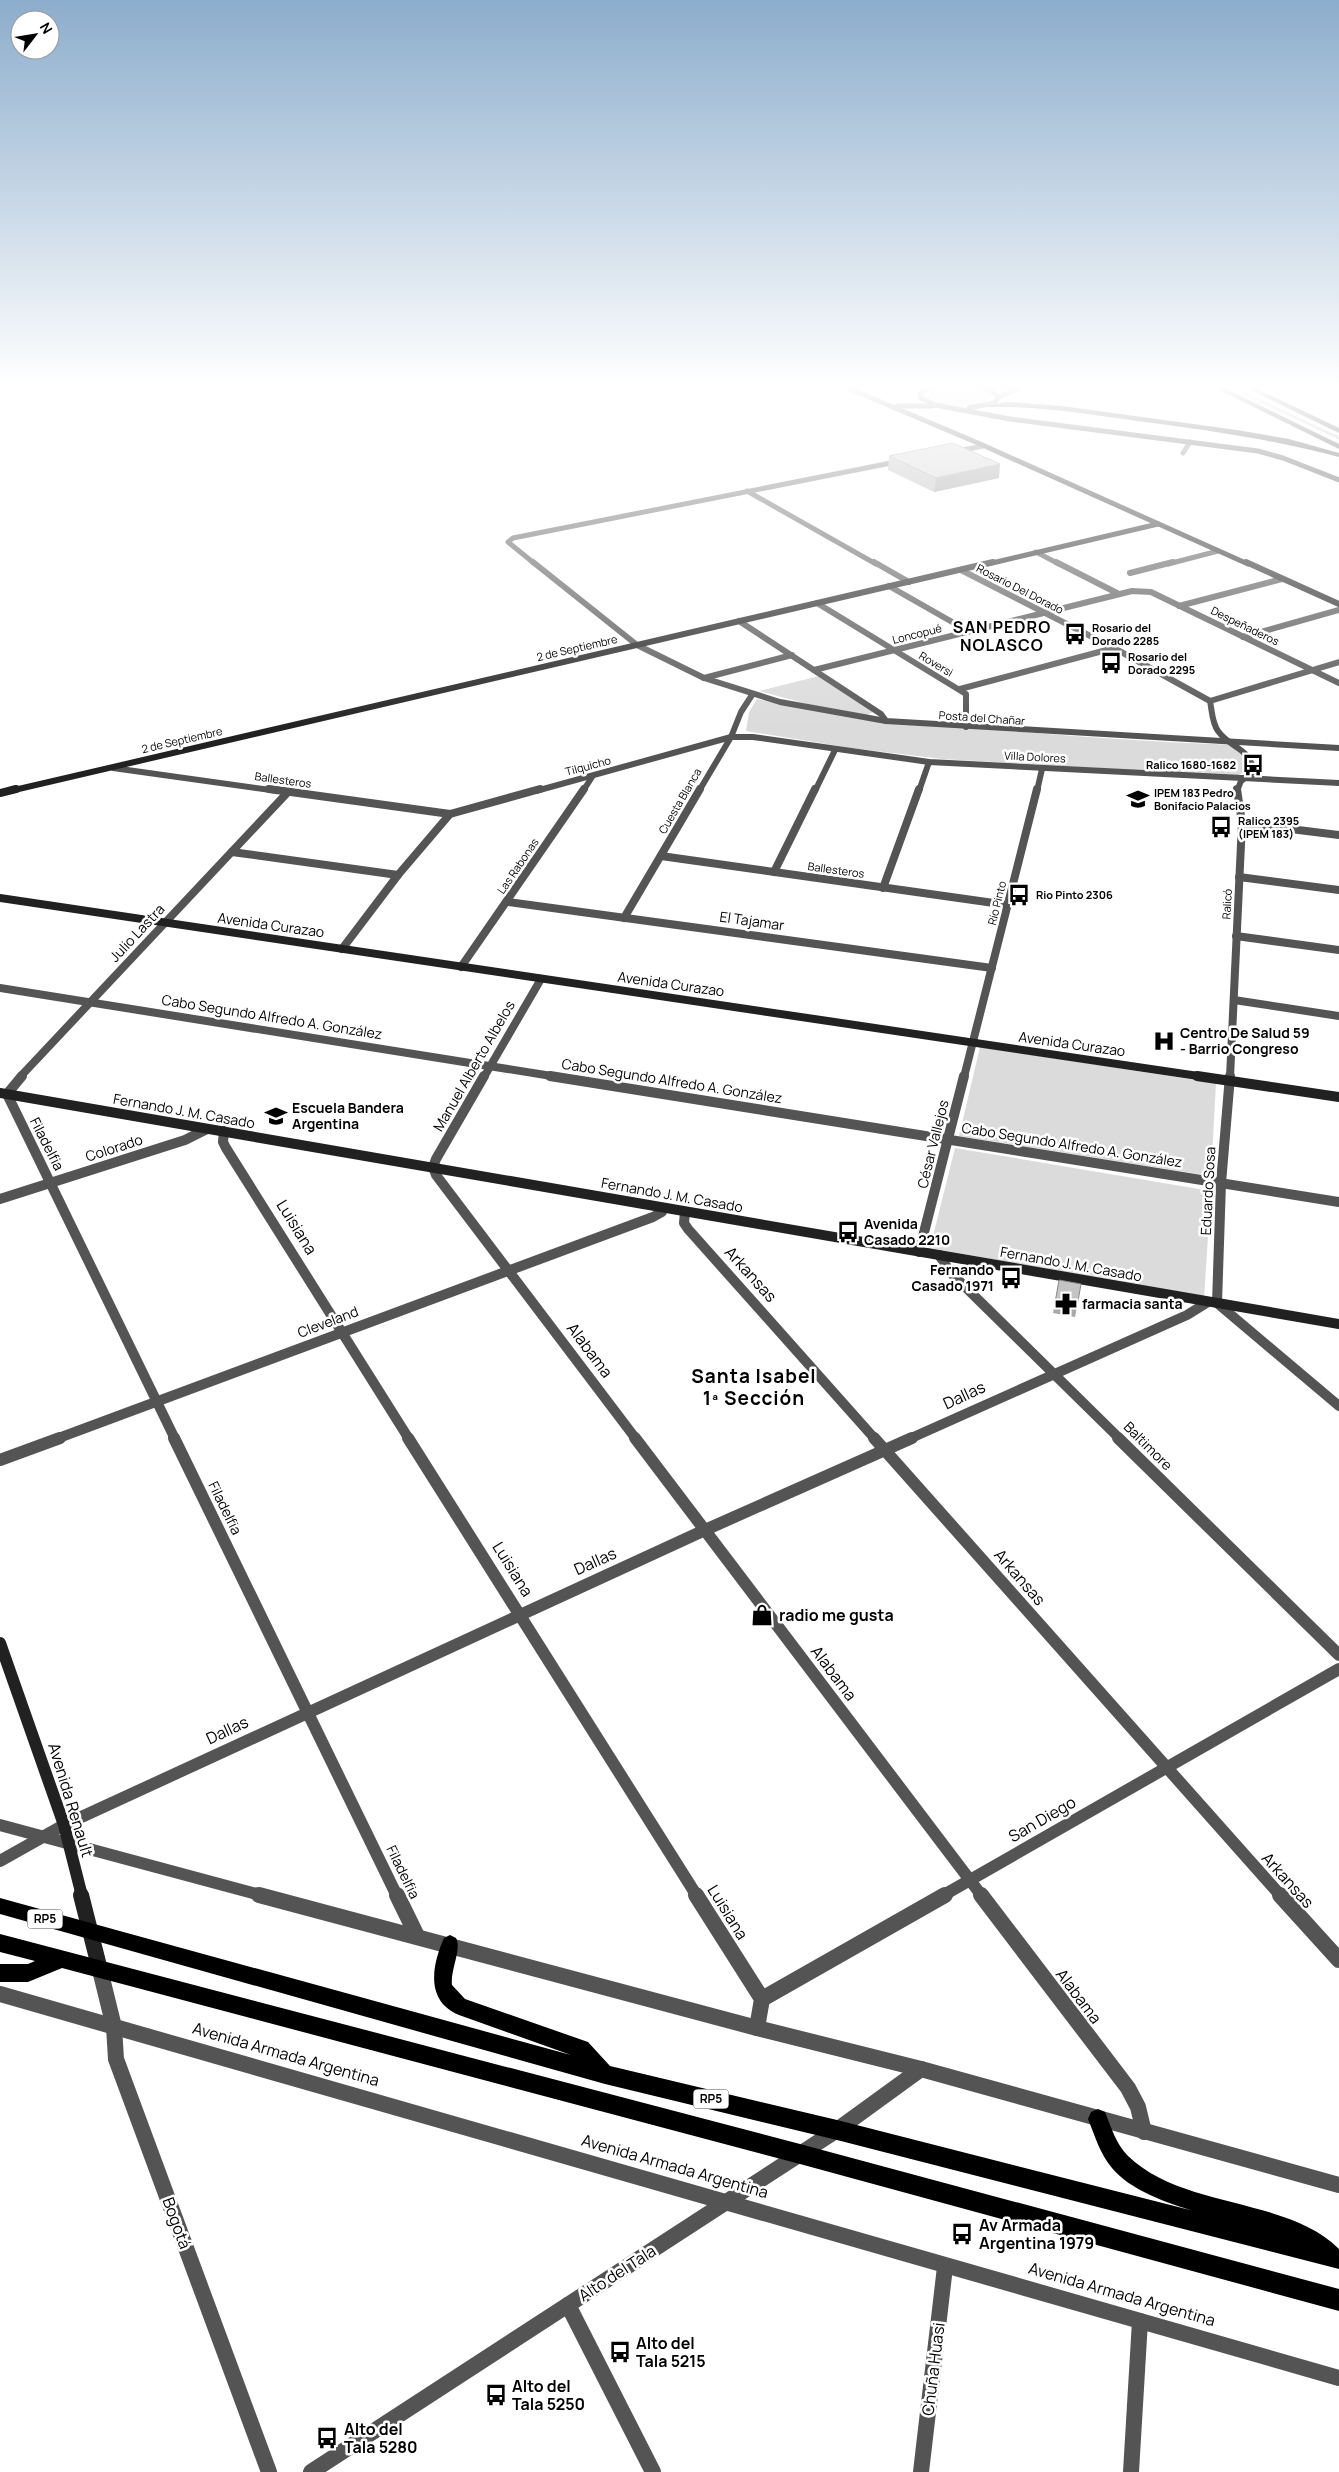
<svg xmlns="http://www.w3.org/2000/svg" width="1339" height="2472" font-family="Manrope,sans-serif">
<rect width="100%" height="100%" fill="#fff"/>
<g fill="#dbdbdb">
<path d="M944,387C958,387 982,385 990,397C982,411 938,407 928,396L930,392Z"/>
<polygon points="819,676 873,712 867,715 815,706 759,691"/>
<path d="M757,699C834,717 907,723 986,729C1069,736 1152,742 1236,745L1244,758L1248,770L1236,776L942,759L851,748L746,731L749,712Z"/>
<polygon points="980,1047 1216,1083 1211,1176 959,1136"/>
<polygon points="955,1148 1211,1191 1204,1298 930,1248"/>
</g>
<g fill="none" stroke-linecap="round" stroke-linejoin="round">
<polyline stroke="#a2a2a2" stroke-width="2.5" points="1222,383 1339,438"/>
<g stroke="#545454" stroke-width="5">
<polyline points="953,452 983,446"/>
<polyline points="1183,453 1190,442"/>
<polyline points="747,491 876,564"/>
<polyline points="1036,552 1059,564"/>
<polyline points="535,564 508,542 513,538 901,461"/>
<polyline points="1168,564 1218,551"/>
</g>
<g stroke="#545454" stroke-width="6">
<polyline points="533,562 637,645 704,678 780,702 886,721 1339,748"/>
<polyline points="874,562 909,582"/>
<polyline points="1056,562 1119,594"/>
<path d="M961,570L1114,648L1210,701C1212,711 1212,723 1218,731C1231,749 1248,746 1254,771L1241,781L1237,791"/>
<polyline points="1130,573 1173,562"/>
<polyline points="889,586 968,631"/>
<polyline points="817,603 966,694 966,727"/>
<polyline points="1179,606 1282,579"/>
<polyline points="739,621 881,714 886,721"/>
<polyline points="1243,637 1339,610"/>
<polyline points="814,670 1132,591 1151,592 1339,683"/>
<polyline points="704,678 792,655"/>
<polyline points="960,689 1114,648"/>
<polyline points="1210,701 1339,662"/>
<polyline points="113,768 278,791"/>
<polyline points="536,791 731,737 753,737 929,762 1339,783"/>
<polyline points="583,791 592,777"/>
<polyline points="699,791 731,737 741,712 752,695"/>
<polyline points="815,791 835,750"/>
<polyline points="919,791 929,762"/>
<polyline points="1037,791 1042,769"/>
</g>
<g stroke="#545454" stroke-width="8">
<polyline points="269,789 450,814 540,789"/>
<polyline points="1242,823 1339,835"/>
<polyline points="232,852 398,875"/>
<polyline points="661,856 1008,905"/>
<polyline points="774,872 815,789"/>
<polyline points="1239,877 1339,890"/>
<polyline points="883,888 919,789"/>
<polyline points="508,902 992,968"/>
<polyline points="624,918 700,789"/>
<polyline points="1236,936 1339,950"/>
<polyline points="342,949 398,875 450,814"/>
<polyline points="461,967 584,789"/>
<polyline points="0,988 558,1077"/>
<polyline points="1234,1000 1339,1016"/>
<polyline points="20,1077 288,792"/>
<polyline points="484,1077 541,979"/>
<polyline points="964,1077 1037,789"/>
<polyline points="1230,1077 1242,823 1237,789"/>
</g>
<g stroke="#545454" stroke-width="10">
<polyline points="22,1076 7,1094 175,1439"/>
<polyline points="484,1076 436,1159 433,1167 436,1175 636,1439"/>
<polyline points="550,1076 1339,1202"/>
<polyline points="1230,1076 1221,1183 1217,1303 1339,1406"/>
<polyline points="224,1131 223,1142 226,1148 409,1439"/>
<polyline points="0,1199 185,1140 207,1129"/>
<polyline points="685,1212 684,1223 688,1229 875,1439"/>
<polyline points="919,1252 964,1076"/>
<polyline points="939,1255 951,1273 1120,1439"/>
<polyline points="56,1439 653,1217 662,1212 663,1208"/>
<polyline points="909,1439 1187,1315 1208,1302"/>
</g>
<g stroke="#545454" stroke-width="12">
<polyline points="174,1438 397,1896"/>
<polyline points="408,1438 697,1896"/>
<polyline points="635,1438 982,1896"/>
<polyline points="874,1438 1281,1896"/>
<polyline points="1118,1438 1339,1655"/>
<polyline points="0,1460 60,1438"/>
<polyline points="0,1825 264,1896"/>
<polyline points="0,1861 64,1825 705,1530 912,1438"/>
<polyline points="942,1896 1339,1669"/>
</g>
<g stroke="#545454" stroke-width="16">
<polyline points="259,1895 757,2028 921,2069 1339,2185"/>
<polyline points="397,1895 417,1936"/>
<polyline points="696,1895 762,1999 757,2028"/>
<polyline points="981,1895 1128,2088 1138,2107 1144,2132"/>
<polyline points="1280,1895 1339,1960"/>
<polyline points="100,1970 114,2027 116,2059 269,2472"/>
<polyline points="0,1994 1339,2378"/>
<polyline points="762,1999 945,1895"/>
<polyline points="568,2305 653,2472"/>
<polyline points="311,2472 837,2130 921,2069"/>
<polyline points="921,2472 945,2267"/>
<polyline points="1131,2472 1140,2321"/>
</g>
<g stroke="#212121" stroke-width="5">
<polyline points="836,383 978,443 1248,564"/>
<polyline points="986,387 1022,387 1052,383"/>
<polyline points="921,398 935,405 1010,419 1258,451 1283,458 1339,480"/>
<path d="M921,398L920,393C942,380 979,380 999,397"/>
<polyline points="897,406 932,406"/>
<polyline points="969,408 994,403 999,397 1022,387"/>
<polyline points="988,564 1158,524"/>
</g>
<g stroke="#212121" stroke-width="6">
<polyline points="1246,562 1339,604"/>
<polyline points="10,791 993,562"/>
</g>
<g stroke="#212121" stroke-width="8">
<polyline points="0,793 16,789"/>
<polyline points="0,898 1205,1077"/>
</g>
<g stroke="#212121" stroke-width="10">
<polyline points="1197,1076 1339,1097"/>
<polyline points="0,1093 1339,1324"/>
</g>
<polyline stroke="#212121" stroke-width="12" points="0,1643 64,1825 82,1896"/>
<polyline stroke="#212121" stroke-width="16" points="81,1895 100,1970"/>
<g fill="#000" fill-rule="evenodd">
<path d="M0,1898L571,2055L459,2015C425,2001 432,1965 444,1938L450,1935L456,1938C462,1950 450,1970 452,1985L465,1999L588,2042L610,2066L837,2120L1194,2211C1167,2203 1130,2190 1112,2168C1100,2154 1095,2136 1088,2119L1091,2112L1098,2109L1105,2112C1111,2127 1116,2144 1128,2156C1183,2209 1287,2197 1339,2249V2269L837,2140L605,2084L0,1914Z"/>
<polygon points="0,1934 800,2144 1339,2289 1339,2311 800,2164 62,1968 28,1982 0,1982 0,1964 28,1964 35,1961 0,1952"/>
</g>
<g fill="#000" fill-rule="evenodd">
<polygon points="963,383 954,386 951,384 951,383"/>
<polygon points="1205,383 1214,383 1339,444 1339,449"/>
<polygon points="1236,383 1245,383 1339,428 1339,433"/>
<path d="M1008,402L1062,406L1237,430L1289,439L1339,453V457C1271,439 1207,430 1137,421C1088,414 1040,406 990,407L987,405Z"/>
</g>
</g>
<g fill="#a9a9a9">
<polygon points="889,456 999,478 934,492 888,470"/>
<polygon points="1059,1280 1077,1307 1075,1317 1053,1313"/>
</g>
<polygon fill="#898989" points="1000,464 999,478 934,492 936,478"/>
<g fill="#c4c4c4" stroke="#898989">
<polygon points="953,443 1000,464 936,478 889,456"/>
<polygon points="1059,1280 1081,1284 1077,1307 1055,1303"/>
</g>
<linearGradient id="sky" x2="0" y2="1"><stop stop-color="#8cadcc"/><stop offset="0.53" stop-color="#fff"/><stop offset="1" stop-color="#fff" stop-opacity="0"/></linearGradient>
<rect width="1339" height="729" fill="url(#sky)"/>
<defs>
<g id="bus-bare" transform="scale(1.725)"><path d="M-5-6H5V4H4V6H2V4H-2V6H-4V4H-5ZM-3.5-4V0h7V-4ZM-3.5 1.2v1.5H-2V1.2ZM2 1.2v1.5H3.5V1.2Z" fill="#000" stroke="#fff" stroke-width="2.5" paint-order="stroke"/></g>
<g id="school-bare" transform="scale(1.725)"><path d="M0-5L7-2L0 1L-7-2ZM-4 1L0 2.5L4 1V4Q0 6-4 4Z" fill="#000" stroke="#fff" stroke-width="2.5" paint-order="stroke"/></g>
<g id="hospital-bare" transform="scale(1.725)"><path d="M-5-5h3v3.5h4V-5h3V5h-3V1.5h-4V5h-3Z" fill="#000" stroke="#fff" stroke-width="2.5" paint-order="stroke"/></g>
<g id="pharmacy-bare" transform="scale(1.725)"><path d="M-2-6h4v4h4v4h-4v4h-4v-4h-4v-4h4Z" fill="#000" stroke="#fff" stroke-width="2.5" paint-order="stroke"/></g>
<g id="shop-bare" transform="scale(1.725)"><path d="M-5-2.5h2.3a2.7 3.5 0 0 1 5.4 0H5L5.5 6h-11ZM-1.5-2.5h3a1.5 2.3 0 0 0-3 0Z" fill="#000" stroke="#fff" stroke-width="2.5" paint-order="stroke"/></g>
</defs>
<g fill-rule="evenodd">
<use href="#bus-bare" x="1075" y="634"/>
<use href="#bus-bare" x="1111" y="663"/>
<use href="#bus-bare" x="1253" y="765"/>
<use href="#school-bare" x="1138" y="799"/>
<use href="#bus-bare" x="1221" y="827"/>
<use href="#bus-bare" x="1019" y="895"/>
<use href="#hospital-bare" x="1164" y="1041"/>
<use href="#school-bare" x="276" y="1116"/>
<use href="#bus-bare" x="848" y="1232"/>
<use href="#bus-bare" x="1011" y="1278"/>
<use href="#pharmacy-bare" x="1066" y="1304"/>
<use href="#shop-bare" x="762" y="1615"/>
<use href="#bus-bare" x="962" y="2234"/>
<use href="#bus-bare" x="620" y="2352"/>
<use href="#bus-bare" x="496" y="2395"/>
<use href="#bus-bare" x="327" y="2438"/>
</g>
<g text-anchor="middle" stroke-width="5" stroke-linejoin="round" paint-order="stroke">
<g font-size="11" fill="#000" stroke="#fff">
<text transform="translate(1020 589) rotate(27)" y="4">Rosario Del Dorado</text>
<text transform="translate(1245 626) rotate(26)" y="4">Despeñaderos</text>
<text transform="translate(917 634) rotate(-14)" y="4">Loncopué</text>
<text transform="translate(577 648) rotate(-13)" y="4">2 de Septiembre</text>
<text transform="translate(936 664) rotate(31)" y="4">Roversi</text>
<text transform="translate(982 718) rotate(4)" y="4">Posta del Chañar</text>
<text transform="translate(182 740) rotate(-13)" y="4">2 de Septiembre</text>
<text transform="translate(1035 757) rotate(3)" y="4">Villa Dolores</text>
<text transform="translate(588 766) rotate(-15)" y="4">Tilquicho</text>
<text transform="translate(283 780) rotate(8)" y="4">Ballesteros</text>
<text transform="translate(680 801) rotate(-60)" y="4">Cuesta Blanca</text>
<text transform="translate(518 866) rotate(-56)" y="4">Las Rabonas</text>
<text transform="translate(836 870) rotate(8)" y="4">Ballesteros</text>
<text transform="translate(997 903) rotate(-76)" y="4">Río Pinto</text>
<text transform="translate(1227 904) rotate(-87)" y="4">Ralicó</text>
</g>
<g font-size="11" font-weight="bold" fill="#000" stroke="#fff" text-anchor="start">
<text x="1092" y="632">Rosario del<tspan x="1092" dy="13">Dorado 2285</tspan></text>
<text x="1128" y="661">Rosario del<tspan x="1128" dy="13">Dorado 2295</tspan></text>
<text x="1236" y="769" text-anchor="end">Ralico 1680-1682</text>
<text x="1154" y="797">IPEM 183 Pedro<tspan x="1154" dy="13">Bonifacio Palacios</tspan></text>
<text x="1238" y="825">Ralico 2395<tspan x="1238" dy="13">(IPEM 183)</tspan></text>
<text x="1036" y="899">Rio Pinto 2306</text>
</g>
<g fill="#fff" stroke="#4c4c4c" stroke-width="1">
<rect x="27.5" y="1909.5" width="35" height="19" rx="4"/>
<rect x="693.5" y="2089.5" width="35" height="19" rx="4"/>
</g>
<g font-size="12" font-weight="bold" fill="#000">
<text x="45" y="1923">RP5</text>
<text x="711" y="2103">RP5</text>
</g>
<g font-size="14" fill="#000" stroke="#fff">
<text transform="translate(752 921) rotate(8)" y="5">El Tajamar</text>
<text transform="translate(271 925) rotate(8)" y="5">Avenida Curazao</text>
<text transform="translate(137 933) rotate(-47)" y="5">Julio Lastra</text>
<text transform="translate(671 984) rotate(8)" y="5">Avenida Curazao</text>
<text transform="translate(272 1017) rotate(9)" y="5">Cabo Segundo Alfredo A. González</text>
<text transform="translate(1072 1044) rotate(8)" y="5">Avenida Curazao</text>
<text transform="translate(474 1066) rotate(-60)" y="5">Manuel Alberto Albelos</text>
<text transform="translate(672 1081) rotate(9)" y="5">Cabo Segundo Alfredo A. González</text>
<text transform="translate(184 1111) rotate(10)" y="5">Fernando J. M. Casado</text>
<text transform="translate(47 1144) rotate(63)" y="5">Filadelfia</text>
<text transform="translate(933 1144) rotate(-76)" y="5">César Vallejos</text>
<text transform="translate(1072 1145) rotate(9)" y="5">Cabo Segundo Alfredo A. González</text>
<text transform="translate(114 1148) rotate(-18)" y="5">Colorado</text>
<text transform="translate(1208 1191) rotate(-87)" y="5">Eduardo Sosa</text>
<text transform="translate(672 1195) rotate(10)" y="5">Fernando J. M. Casado</text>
<text transform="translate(1071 1264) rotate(10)" y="5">Fernando J. M. Casado</text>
<text transform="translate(328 1322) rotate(-21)" y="5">Cleveland</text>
<text transform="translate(1148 1446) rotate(45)" y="5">Baltimore</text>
<text transform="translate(225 1508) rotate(64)" y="5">Filadelfia</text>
<text transform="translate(403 1872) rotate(64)" y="5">Filadelfia</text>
</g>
<g font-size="14" font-weight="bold" fill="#000" stroke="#fff" text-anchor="start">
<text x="1180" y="1038">Centro De Salud 59<tspan x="1180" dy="16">- Barrio Congreso</tspan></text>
<text x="292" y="1113">Escuela Bandera<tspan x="292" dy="16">Argentina</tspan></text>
<text x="864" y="1229">Avenida<tspan x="864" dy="16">Casado 2210</tspan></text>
<text x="994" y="1275" text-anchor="end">Fernando<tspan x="994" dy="16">Casado 1971</tspan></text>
<text x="1082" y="1309">farmacia santa</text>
</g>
<g font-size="16" font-weight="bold" letter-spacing="1" fill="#000" stroke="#fff">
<text x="1002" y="633">SAN PEDRO<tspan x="1002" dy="18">NOLASCO</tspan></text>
</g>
<g font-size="16" fill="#000" stroke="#fff">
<text transform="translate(297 1227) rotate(58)" y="6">Luisiana</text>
<text transform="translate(751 1274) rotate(48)" y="6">Arkansas</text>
<text transform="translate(590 1350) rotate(53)" y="6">Alabama</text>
<text transform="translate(964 1395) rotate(-25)" y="6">Dallas</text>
<text transform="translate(595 1561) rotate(-24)" y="6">Dallas</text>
<text transform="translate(513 1569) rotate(58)" y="6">Luisiana</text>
<text transform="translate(1020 1577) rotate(49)" y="6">Arkansas</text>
<text transform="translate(834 1673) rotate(53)" y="6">Alabama</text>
<text transform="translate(227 1730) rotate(-25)" y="6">Dallas</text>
<text transform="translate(71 1800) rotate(73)" y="6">Avenida Renault</text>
<text transform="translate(1042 1819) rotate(-30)" y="6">San Diego</text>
<text transform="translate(1288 1880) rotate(48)" y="6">Arkansas</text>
<text transform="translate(728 1912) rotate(58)" y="6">Luisiana</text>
<text transform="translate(1079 1996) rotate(53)" y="6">Alabama</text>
<text transform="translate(286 2054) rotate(16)" y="6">Avenida Armada Argentina</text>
<text transform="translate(675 2166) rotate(16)" y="6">Avenida Armada Argentina</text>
<text transform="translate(177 2223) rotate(70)" y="6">Bogotá</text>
<text transform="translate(617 2273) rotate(-33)" y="6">Alto del Tala</text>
<text transform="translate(1122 2294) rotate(16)" y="6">Avenida Armada Argentina</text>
<text transform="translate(933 2369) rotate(-83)" y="6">Chuña Huasi</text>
</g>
<g font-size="16" font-weight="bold" fill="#000" stroke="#fff" text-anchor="start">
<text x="779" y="1621">radio me gusta</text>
<text x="979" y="2231">Av Armada<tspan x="979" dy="18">Argentina 1979</tspan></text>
<text x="636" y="2349">Alto del<tspan x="636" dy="18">Tala 5215</tspan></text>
<text x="512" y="2392">Alto del<tspan x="512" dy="18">Tala 5250</tspan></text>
<text x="344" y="2435">Alto del<tspan x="344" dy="18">Tala 5280</tspan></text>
</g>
<g font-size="19" font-weight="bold" letter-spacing="1" fill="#000" stroke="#fff">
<text x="754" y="1383">Santa Isabel<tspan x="754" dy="22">1ª Sección</tspan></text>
</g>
</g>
<g transform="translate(35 35) rotate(59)"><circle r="24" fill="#ffffff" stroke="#999999"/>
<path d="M0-4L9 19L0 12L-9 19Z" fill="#000000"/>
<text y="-8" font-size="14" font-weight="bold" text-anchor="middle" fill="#000000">N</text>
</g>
</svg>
